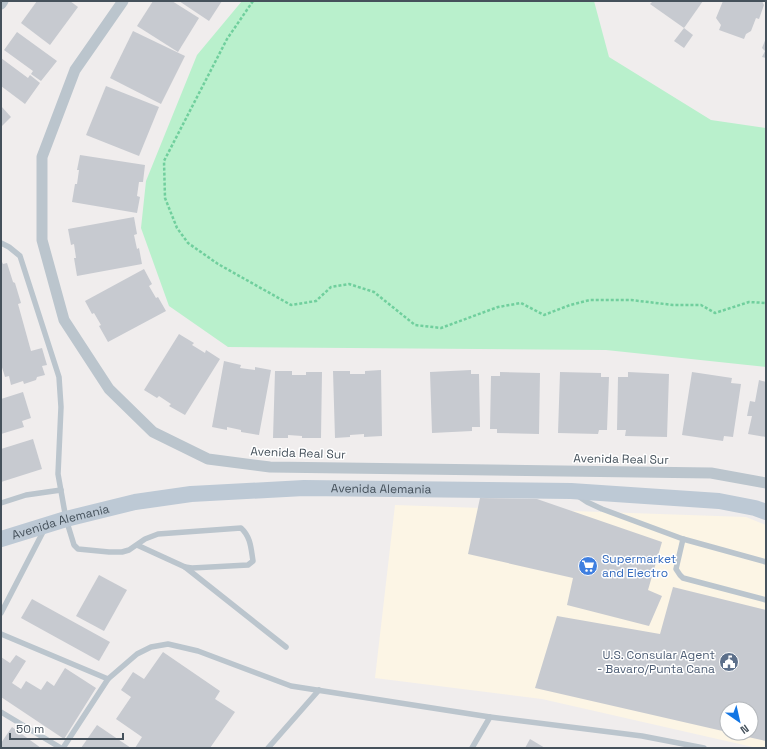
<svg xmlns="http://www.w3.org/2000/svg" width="767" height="749" font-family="'Space Grotesk',sans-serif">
<rect width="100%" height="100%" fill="#f0eded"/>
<path fill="#fcf5e5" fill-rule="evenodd" d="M395,505L746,517L766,525V748H757L542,699L375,678ZM727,709H751V733H727Z"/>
<polygon fill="#b9f0cc" points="242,1 594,1 609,57 711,120 766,128 766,367 606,350 228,347 169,306 141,228 146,181 197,55"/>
<g fill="#c7cad0">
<polygon points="37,1 70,1 78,7 50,45 21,23"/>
<polygon points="153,1 172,1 199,18 178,52 137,26"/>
<polygon points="179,1 222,1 209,21"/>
<polygon points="653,1 703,1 684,28 650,4"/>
<polygon points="723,1 762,1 764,5 759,19 756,18 751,31 746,34 744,39 719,30 721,25 716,18"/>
<polygon points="684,28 693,35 684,48 674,41"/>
<polygon points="133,31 185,56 161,104 110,78"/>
<polygon points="17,32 57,61 41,81 31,74 33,71 4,50"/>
<polygon points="766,38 766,58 762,57 765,51 762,48"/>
<polygon points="1,58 28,78 30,75 40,83 25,104 1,86"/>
<polygon points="106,86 159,107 139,156 86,135"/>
<polygon points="1,106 11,117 1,127"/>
<polygon points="80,155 145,165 143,182 139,182 137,196 140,197 137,213 72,202 75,184 77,184 79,170 77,170"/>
<polygon points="134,217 137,234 134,235 137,249 139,248 142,264 77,276 74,258 76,258 74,244 71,245 68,229"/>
<polygon points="1,260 3,264 7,263 13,282 15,283 21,303 18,304 31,351 42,348 47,365 42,366 45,375 37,377 36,380 24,384 23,381 11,385 9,376 5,377 1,364"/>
<polygon points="144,269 152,284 149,286 156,298 158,297 166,311 108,342 99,326 101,325 94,313 92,314 85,301"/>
<polygon points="179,334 194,343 192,345 205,353 206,350 220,359 185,415 169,406 171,404 159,396 157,398 144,390"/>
<polygon points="224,361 241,365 240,368 255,370 255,367 271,370 259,435 241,432 241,430 227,427 227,430 212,427"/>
<polygon points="381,370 382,436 364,437 364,434 350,435 350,437 335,438 333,371 350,371 350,374 365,374 365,371"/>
<polygon points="471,370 471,374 479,374 480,427 472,427 472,431 432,433 430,372"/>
<polygon points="275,371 292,371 292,375 306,375 306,372 322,372 321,438 302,438 302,436 288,435 288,438 273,438"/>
<polygon points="500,372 540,373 539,434 497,433 497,429 490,429 491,376 500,376"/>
<polygon points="560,372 601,373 601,377 609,377 607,430 599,430 598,434 558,433"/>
<polygon points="628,372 669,374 667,437 625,436 626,430 617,430 618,377 628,377"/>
<polygon points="692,372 732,378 731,383 741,384 733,437 724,436 723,441 682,435"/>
<polygon points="759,380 766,382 766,437 748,434 752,416 747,416 750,401 755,402"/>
<polygon points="23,392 31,418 22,421 24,427 1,434 1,399"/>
<polygon points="33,439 42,469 1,482 1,449"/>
<polygon points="480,498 537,499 662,542 648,590 662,596 649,626 567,605 573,578 468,554"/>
<polygon points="99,575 127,590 104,631 76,616"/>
<polygon points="673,587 766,610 766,741 734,734 751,733 751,709 727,709 727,732 535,688 557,616 660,634"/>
<polygon points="32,599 110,642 99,661 21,618"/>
<polygon points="163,652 220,691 215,699 235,712 210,748 135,748 142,737 116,719 131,697 121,690 133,672 144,679"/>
<polygon points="16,655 26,661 12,683 21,689 26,681 41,690 47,681 54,686 65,668 96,688 64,739 1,697 1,657 10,663"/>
<polygon points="97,725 131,748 81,748"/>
<polygon points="12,727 41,748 1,748 1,743"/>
<polygon points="530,739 545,748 525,748"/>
</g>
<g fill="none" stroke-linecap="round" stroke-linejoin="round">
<polyline stroke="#70cf9d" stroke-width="2.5" stroke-dasharray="3 2" stroke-linecap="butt" points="253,1 227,39 164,161 165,198 177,228 188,243 218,264 291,305 316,301 331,287 349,284 374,292 415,325 441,328 498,307 521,303 544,315 570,305 590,300 631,300 673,305 701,305 715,313 749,302 766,303"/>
<g stroke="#bbc5cd" stroke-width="5.5">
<path d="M1,243L9,247L20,256L59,377L61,407L58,474L66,519L74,545L78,549L109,552H122L129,550L145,539L158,534L241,528C251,537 251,549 253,561L248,565L192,568L185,567L137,545"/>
<polyline points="578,496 587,502 602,509 683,539 766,562"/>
<polyline points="1,503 26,495 61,490"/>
<polyline points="683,539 676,569 680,575 683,578 766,600"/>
<polyline points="185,567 286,647"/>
<polyline points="1,613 44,530"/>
<polyline points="1,634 108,679 137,654 151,647 168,644 198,651 291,686 490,717 642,736 704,748"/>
<polyline points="1,712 61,748"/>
<polyline points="63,748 108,679"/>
<polyline points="268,748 319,690"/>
<polyline points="472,748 490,717"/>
</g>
<g stroke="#bbc5cd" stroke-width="11">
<polyline points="123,1 75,70 42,157 42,240 64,320 109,389 153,432 208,459 270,467 711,473 766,483"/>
<polyline points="1,4 3,1"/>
</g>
<path stroke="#bdc9d5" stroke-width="16" id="s1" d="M1,539L66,519L135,502L191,494L304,488L571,491L719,501L755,508L766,512"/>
</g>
<defs>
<g id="supermarket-disc" transform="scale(1)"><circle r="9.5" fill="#3f7fe0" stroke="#fff"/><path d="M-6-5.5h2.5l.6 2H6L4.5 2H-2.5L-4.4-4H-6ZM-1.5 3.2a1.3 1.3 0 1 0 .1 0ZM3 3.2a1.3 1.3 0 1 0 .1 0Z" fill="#fff"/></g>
<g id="civic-disc" transform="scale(1)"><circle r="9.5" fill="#5c6f8a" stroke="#fff"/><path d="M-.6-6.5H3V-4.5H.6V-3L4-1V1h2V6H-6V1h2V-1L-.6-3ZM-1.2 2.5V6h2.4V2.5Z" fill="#fff"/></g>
</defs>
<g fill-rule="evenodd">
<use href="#supermarket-disc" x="588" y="566"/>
<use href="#civic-disc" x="729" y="662"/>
</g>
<g text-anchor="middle" stroke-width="3" stroke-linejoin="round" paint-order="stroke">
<g font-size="12" fill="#45515b" stroke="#fff">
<text transform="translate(298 453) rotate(2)" y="4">Avenida Real Sur</text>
<text transform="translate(621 459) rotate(1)" y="4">Avenida Real Sur</text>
<text dy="4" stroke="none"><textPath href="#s1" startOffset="386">Avenida Alemania</textPath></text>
<text dy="4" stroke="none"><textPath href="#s1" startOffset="62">Avenida Alemania</textPath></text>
</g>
<g font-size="12" fill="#366cbe" stroke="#fff" text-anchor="start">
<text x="602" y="563">Supermarket<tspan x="602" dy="14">and Electro</tspan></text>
</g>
<g font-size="12" fill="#4e5e75" stroke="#fff" text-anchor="end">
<text x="715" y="659">U.S. Consular Agent<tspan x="715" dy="14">- Bavaro/Punta Cana</tspan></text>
</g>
</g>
<rect width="767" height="749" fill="none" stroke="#45515b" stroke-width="4"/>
<g transform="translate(739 721) rotate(146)"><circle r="19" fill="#ffffff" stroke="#b5b9bd"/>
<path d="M0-3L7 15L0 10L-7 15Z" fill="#1376e4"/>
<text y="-6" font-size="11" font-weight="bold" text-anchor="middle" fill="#45515b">N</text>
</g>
<path d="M10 733v6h113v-6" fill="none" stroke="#45515b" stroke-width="2"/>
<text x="16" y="733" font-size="12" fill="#45515b" stroke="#ffffff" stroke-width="3" paint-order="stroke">50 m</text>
</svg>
